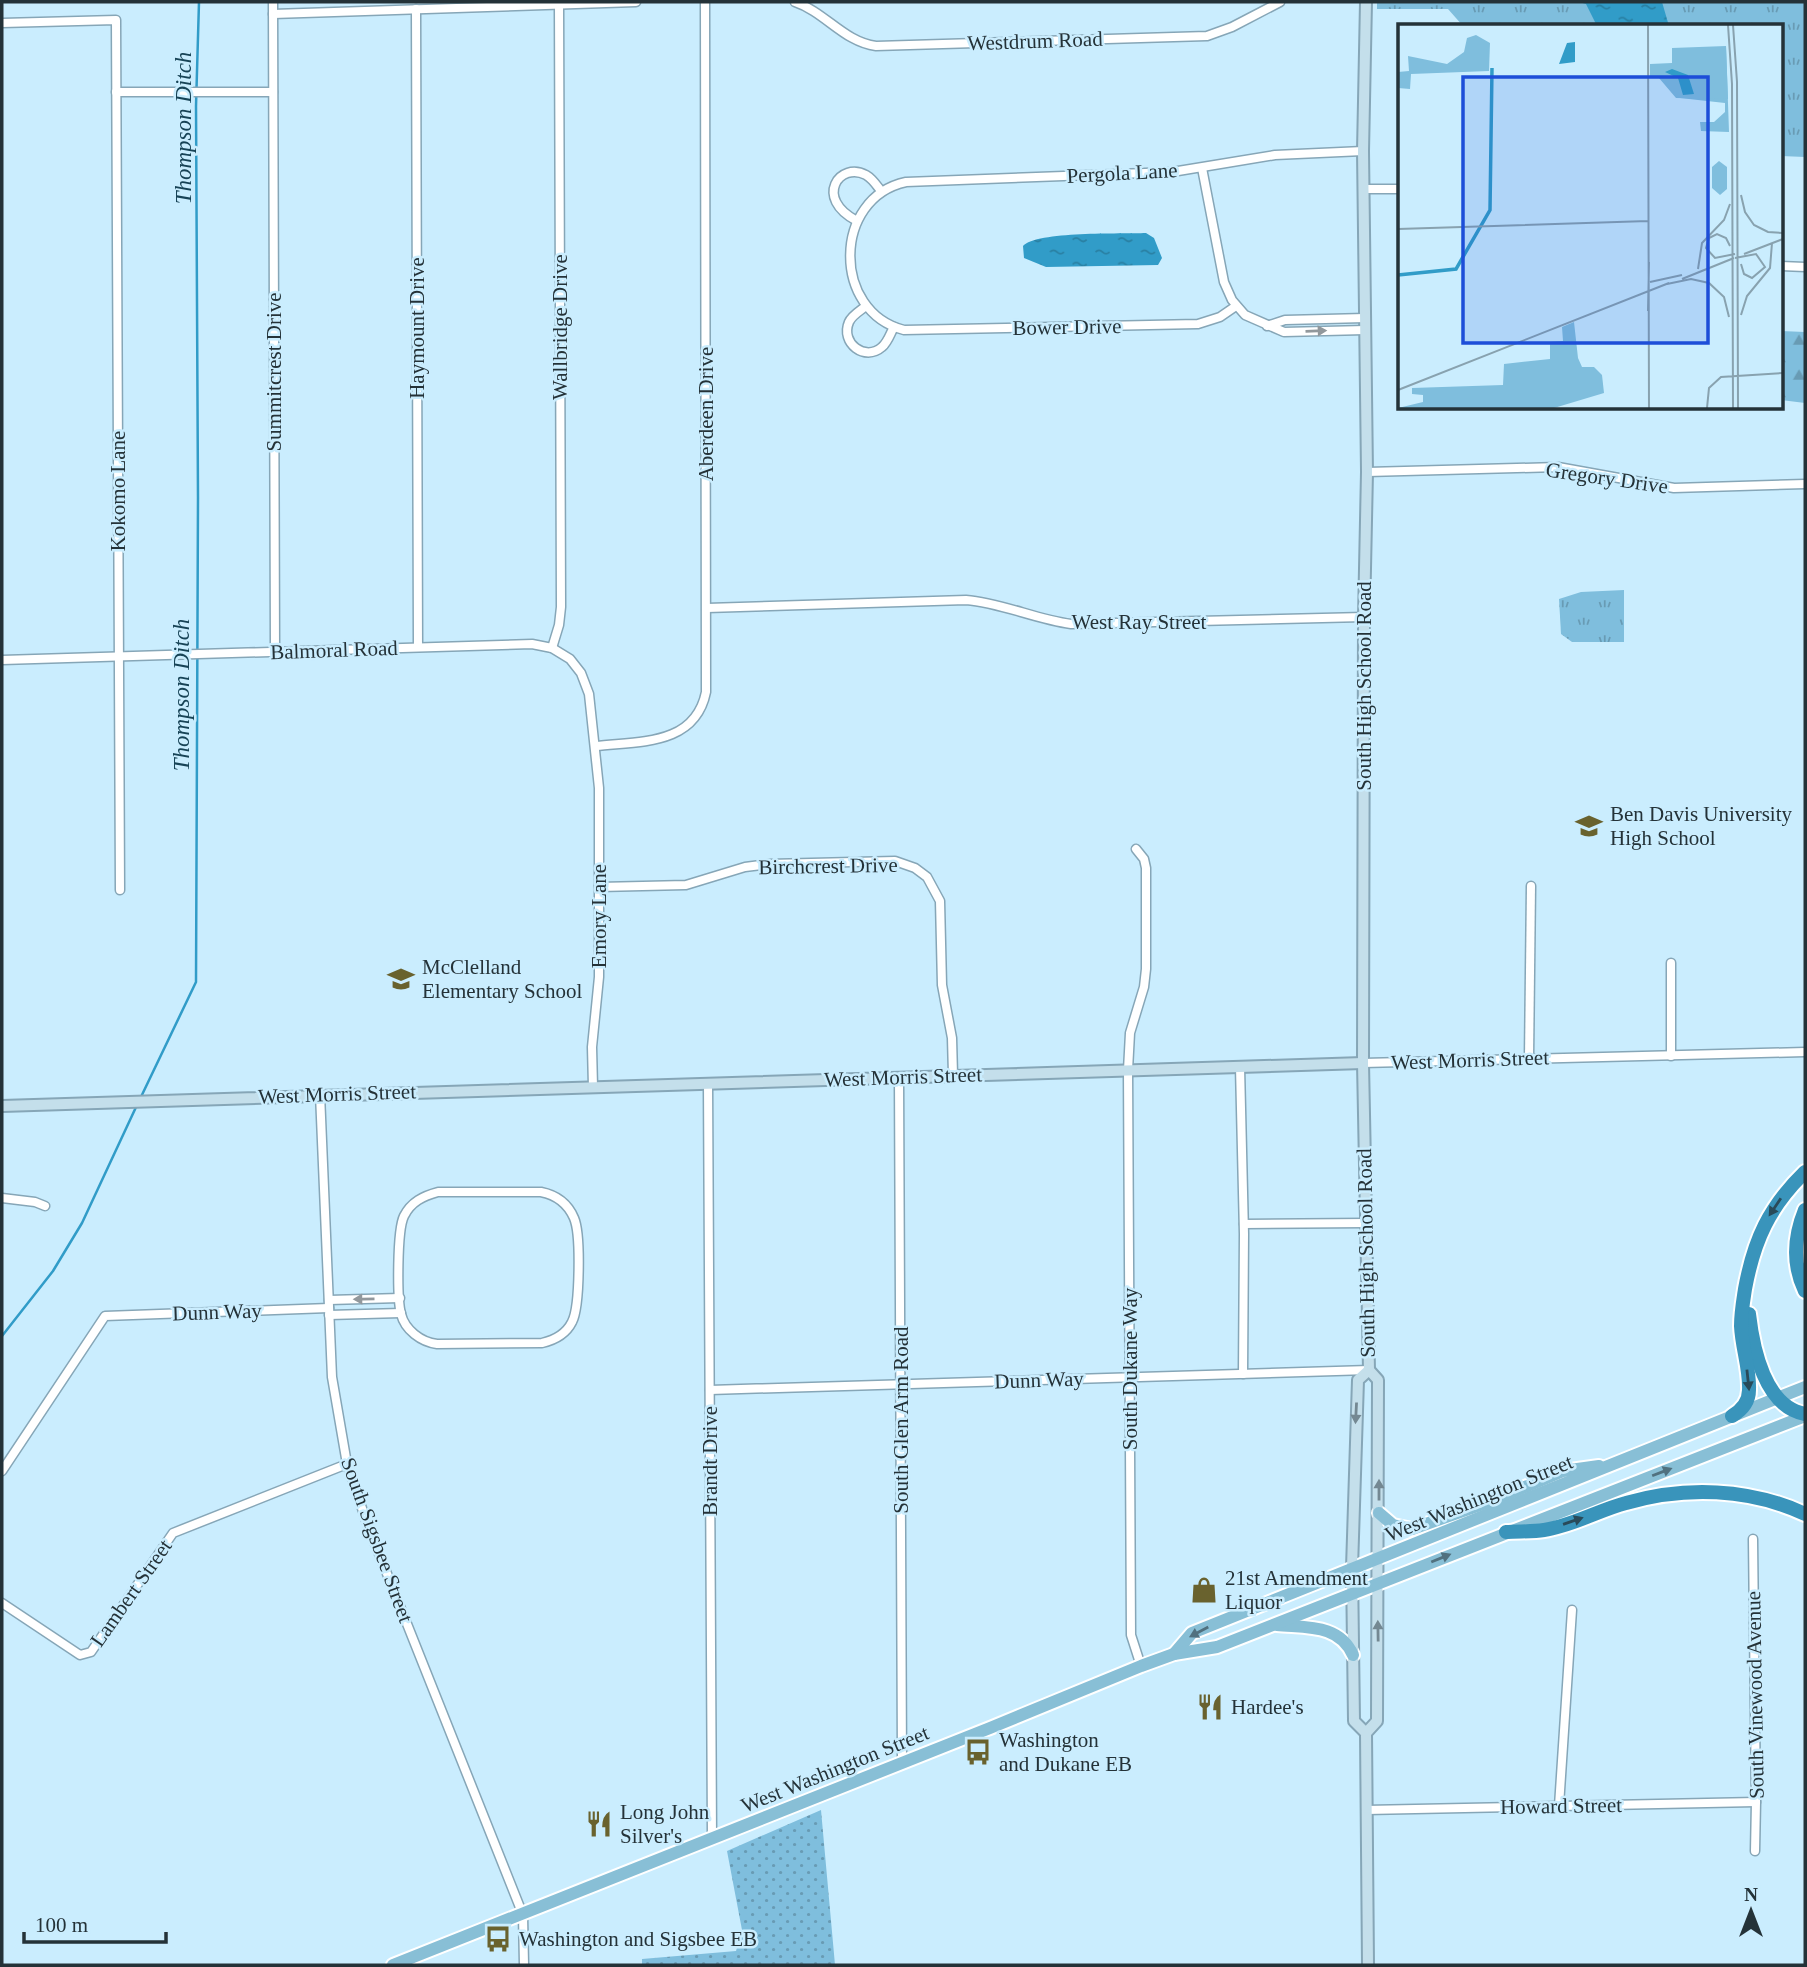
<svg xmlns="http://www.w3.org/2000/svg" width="1807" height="1967" font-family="Georgia,serif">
<defs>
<pattern id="grass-dots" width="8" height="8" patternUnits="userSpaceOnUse" patternTransform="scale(1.75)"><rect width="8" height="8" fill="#7fbedd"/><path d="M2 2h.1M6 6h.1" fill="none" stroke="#689bb4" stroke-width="1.8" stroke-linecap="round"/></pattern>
<pattern id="forest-firs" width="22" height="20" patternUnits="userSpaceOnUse" patternTransform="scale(1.75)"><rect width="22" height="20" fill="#7fbedd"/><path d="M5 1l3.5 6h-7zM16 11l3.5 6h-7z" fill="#689bb4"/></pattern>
<pattern id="park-tufts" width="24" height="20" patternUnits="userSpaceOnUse" patternTransform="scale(1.75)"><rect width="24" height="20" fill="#7fbedd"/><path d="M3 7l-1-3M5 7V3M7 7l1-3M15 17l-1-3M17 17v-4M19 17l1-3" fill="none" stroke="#689bb4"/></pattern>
<pattern id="water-ripples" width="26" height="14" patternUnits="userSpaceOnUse" patternTransform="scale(1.75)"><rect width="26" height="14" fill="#319cc8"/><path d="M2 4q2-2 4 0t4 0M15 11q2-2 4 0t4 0" fill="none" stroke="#2980a3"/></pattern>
</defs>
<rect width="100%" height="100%" fill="#caedfe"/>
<polygon fill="url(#grass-dots)" points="821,1810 835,1965 642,1965 642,1959 736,1951 742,1930 727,1851"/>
<polygon fill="url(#forest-firs)" points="1781,331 1805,332 1805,403 1781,400"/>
<g fill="url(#park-tufts)">
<polygon points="1377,2 1805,2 1805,157 1781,156 1781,26 1463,26 1448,9 1377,9"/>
<polygon points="1624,590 1624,642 1572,642 1561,634 1559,599 1581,592"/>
</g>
<g fill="url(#water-ripples)">
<polygon points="1579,2 1662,2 1669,26 1597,26 1586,4"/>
<path d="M1146,233L1154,238L1162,258L1158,265L1046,267L1024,258L1023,246C1036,231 1122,234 1146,233Z"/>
</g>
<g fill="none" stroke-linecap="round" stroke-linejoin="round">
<g stroke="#319cc8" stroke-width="2.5">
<polyline points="140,1099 196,982 198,497 196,106 199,2"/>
<polyline points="2,1336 53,1271 82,1223 137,1105"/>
</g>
<g stroke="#86a6b7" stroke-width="11">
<g id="street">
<polyline points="273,2 275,652"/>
<path d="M795,2C825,12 844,42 876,46L1207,36L1232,27L1280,2"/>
<polyline points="416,9 418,647"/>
<polyline points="273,14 636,2"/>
<polyline points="2,23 116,20 120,890"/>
<polyline points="116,92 273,92"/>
<polyline points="1202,168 1224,282 1232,300 1245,315 1284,332 1365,330"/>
<polyline points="1365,189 1399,189"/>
<path d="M857,221C813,198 840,161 866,175C873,179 877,186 881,191"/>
<polyline points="1781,266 1805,267"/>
<path d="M866,306C860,311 852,315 849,322C840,343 865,362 882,347C888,342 890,334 894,327"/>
<path d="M1236,306L1220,317L1198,324L904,330C832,312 832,198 906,182L1172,172L1275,155L1363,151"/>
<polyline points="1267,326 1285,320 1365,318"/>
<polyline points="1367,472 1558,467 1674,488 1805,484"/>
<path d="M707,608L966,600C1002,603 1035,619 1071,624L1364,617"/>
<polyline points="552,648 559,625 561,607 559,4"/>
<polyline points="2,660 532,644 552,648 570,659 581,673 589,694 599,788 599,977 592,1047 593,1087"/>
<path d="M596,746C639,741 695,746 706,692L705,2"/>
<polyline points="1136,849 1144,859 1146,868 1146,969 1144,987 1130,1033 1128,1070 1131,1635 1141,1666"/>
<polyline points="599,887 686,885 745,867 769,864 895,861 915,868 927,877 940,901 942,985 952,1038 953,1075"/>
<polyline points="1671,963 1671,1056"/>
<polyline points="1529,1058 1531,886"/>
<polyline points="1363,1063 1805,1052"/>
<polyline points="1240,1067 1244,1234 1243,1374"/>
<polyline points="899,1077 902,1763"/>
<polyline points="708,1083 712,1838"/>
<polyline points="320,1094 332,1377 347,1464 368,1526 523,1915 524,1965"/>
<path d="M438,1192H541C556,1195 568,1204 574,1218C581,1234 580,1307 572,1322C566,1334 555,1340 542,1343L437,1344C421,1342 405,1330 401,1314C397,1299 397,1230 404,1216C411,1202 423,1196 438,1192Z"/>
<polyline points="2,1198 35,1202 45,1206"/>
<polyline points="1244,1224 1366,1223"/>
<polyline points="329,1300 400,1298"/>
<polyline points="329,1315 401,1313"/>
<polyline points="710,1390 1369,1370"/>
<polyline points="2,1471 105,1316 329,1308"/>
<polyline points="1753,1539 1756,1802 1755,1851"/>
<polyline points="2,1603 80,1655 91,1652 173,1533 347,1464"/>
<polyline points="1559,1806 1572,1610"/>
<polyline points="1366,1810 1756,1802"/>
</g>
</g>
<g stroke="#86a6b7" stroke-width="14">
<g id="secondary">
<polyline points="2,1106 1363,1063"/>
<polyline points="1366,1733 1377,1721 1378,1380 1369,1370 1363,1063 1364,617 1367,472 1363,151 1366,2"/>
<polyline points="1368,1965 1366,1733 1354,1721 1352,1568 1358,1380 1369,1370"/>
</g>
</g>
<g stroke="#fff" stroke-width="16">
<g id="primary">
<polyline points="1379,1513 1393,1525 1412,1529 1494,1500 1563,1471 1599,1466"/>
<path d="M1277,1625C1307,1628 1339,1624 1353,1655"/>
<polyline points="1174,1654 1192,1633 1805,1387"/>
<polyline points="393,1965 990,1728 1141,1666 1174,1654 1217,1647 1805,1416"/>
</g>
</g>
<g stroke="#fff" stroke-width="18">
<g id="highway">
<path d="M1805,1210C1794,1237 1792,1264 1805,1291"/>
<path d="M1749,1314C1753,1349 1765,1407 1805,1414"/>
<path d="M1732,1416C1742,1410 1749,1402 1749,1390C1750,1369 1742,1348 1741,1326C1741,1313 1743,1302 1745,1289C1754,1240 1769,1207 1805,1172"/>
<path d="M1506,1532C1519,1531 1532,1532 1544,1530C1572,1526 1599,1510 1626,1503C1685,1486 1749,1488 1805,1514"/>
</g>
</g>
<use href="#street" stroke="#fff" stroke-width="8"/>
<use href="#secondary" stroke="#c4dfeb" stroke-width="10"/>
<use href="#primary" stroke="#88bfd6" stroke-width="12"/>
<use href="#highway" stroke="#3994bb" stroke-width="14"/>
</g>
<defs><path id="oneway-solid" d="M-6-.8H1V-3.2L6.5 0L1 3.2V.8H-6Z" transform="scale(1.75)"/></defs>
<g fill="#92989c">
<use href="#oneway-solid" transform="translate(1316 331) rotate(-2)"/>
<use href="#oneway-solid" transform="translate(364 1299) rotate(179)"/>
</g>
<g fill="#294a59">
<use href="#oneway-solid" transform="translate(1775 1207) rotate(124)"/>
<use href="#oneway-solid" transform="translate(1748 1380) rotate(84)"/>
<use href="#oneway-solid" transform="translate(1573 1521) rotate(-19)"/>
</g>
<g fill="#748892">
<use href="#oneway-solid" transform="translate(1356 1413) rotate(93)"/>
<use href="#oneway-solid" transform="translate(1379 1490) rotate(-90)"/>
<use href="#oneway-solid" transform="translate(1378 1631) rotate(-91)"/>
</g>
<g fill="#51717f">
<use href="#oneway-solid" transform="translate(1662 1472) rotate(-21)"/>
<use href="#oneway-solid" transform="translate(1441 1558) rotate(-22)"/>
<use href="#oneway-solid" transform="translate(1199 1632) rotate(152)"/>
</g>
<defs>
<g id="school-bare" transform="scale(2.1)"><path d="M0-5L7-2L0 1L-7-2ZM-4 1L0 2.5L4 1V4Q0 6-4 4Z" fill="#69622e" stroke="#caedfe" stroke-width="2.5" paint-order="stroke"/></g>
<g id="shop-bare" transform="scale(2.1)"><path d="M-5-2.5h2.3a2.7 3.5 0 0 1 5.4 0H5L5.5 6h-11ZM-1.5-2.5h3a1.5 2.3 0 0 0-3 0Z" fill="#69622e" stroke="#caedfe" stroke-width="2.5" paint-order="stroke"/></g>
<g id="restaurant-bare" transform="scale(2.1)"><path d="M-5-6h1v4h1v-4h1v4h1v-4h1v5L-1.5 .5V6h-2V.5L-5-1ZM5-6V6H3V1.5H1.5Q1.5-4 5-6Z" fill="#69622e" stroke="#caedfe" stroke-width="2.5" paint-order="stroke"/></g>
<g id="bus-bare" transform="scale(2.1)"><path d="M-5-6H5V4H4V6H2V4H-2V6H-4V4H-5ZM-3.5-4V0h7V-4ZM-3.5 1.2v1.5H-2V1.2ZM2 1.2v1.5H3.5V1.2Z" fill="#69622e" stroke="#caedfe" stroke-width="2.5" paint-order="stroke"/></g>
</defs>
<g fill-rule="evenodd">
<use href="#school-bare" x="1589" y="826"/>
<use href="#school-bare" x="401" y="979"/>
<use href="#shop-bare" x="1204" y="1590"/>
<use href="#restaurant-bare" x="1210" y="1707"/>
<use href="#bus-bare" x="978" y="1752"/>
<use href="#restaurant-bare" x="599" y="1824"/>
<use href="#bus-bare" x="498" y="1939"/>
</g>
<g text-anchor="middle" stroke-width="5" stroke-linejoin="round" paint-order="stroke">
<g font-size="21" fill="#243238" stroke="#caedfe">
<text transform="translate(1035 41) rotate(-2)" y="7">Westdrum Road</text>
<text transform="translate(1122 173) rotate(-3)" y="7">Pergola Lane</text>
<text transform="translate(560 327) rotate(-90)" y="7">Wallbridge Drive</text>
<text transform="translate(1067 327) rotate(-1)" y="7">Bower Drive</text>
<text transform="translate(417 328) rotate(-90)" y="7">Haymount Drive</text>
<text transform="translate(274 372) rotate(-90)" y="7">Summitcrest Drive</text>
<text transform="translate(706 414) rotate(-90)" y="7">Aberdeen Drive</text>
<text transform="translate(1607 478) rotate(8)" y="7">Gregory Drive</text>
<text transform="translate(118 491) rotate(-90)" y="7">Kokomo Lane</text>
<text x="1139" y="629">West Ray Street</text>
<text transform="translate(334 650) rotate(-2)" y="7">Balmoral Road</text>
<text transform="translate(1364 686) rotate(-90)" y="7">South High School Road</text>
<text transform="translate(828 866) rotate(-1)" y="7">Birchcrest Drive</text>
<text transform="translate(599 916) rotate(-90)" y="7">Emory Lane</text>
<text transform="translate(1470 1060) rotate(-2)" y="7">West Morris Street</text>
<text transform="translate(903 1077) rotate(-2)" y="7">West Morris Street</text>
<text transform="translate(337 1094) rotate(-2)" y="7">West Morris Street</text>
<text transform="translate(1366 1253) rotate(-91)" y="7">South High School Road</text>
<text transform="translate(217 1312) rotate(-2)" y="7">Dunn Way</text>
<text transform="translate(1130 1369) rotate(-90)" y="7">South Dukane Way</text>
<text transform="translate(1039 1380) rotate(-2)" y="7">Dunn Way</text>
<text transform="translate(901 1420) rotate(-90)" y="7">South Glen Arm Road</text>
<text transform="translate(710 1461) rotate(-90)" y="7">Brandt Drive</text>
<text transform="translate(1479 1498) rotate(-22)" y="7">West Washington Street</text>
<text transform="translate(377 1540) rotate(70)" y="7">South Sigsbee Street</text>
<text transform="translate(131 1593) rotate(-55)" y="7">Lambert Street</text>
<text transform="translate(1755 1695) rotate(-91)" y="7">South Vinewood Avenue</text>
<text transform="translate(835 1769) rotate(-22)" y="7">West Washington Street</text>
<text transform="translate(1561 1806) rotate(-1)" y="7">Howard Street</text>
</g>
<g font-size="21" fill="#243238" stroke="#caedfe" text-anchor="start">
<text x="1610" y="821">Ben Davis University<tspan x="1610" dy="24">High School</tspan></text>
<text x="422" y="974">McClelland<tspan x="422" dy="24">Elementary School</tspan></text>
<text x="1225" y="1585">21st Amendment<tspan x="1225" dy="24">Liquor</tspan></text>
<text x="1231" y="1714">Hardee's</text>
<text x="999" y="1747">Washington<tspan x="999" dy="24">and Dukane EB</tspan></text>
<text x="620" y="1819">Long John<tspan x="620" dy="24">Silver's</tspan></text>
<text x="519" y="1946">Washington and Sigsbee EB</text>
</g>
<g font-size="23" font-style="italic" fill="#174356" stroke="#caedfe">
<text transform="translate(183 128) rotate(-90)" y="8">Thompson Ditch</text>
<text transform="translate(181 695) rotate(-90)" y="8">Thompson Ditch</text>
</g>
</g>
<g transform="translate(1398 24)">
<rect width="385" height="385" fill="#caedfe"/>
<path d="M176,298L180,334L184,343H196L204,351L206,369L156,384H0L25,378V371L14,370V364L105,361L106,340L152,335V318L165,317L164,303Z" fill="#7fbedd"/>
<path d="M78,11L92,19L91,47L13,50L12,65L0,64V48L11,47L10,32L49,40L66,28L69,14ZM328,22L331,108L303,107L302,98H316L327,88V79L282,74Z" fill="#7fbedd"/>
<path d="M328,22L330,75L278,74L261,54H252V40L274,39V24Z" fill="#7fbedd"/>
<path d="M321,137L329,143V165L322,171L314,164V143Z" fill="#7fbedd"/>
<path d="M177,18V38L161,40L169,19ZM274,45L290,51L296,70L285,71L280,54L267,48Z" fill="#319cc8"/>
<path fill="none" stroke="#319cc8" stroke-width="3.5" d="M0,251L58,245L92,186L94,44"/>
<path fill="none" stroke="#88a2af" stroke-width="2" d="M250,1L251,384M330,1L334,60L335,384M335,1L339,58L340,384M343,171L347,188L356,201L370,208L385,209M0,205L250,197M332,222L328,214L319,210L311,214L308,224L317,234L337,230M346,230L385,215M337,234L358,230L367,243L354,254L346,250L343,240M300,245L304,219L326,196L332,180M284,255L336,234M252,258L284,251M269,260L293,255L311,259L326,273L331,293M250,287L251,238M343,291L349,272L372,244L374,219M0,366L271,259M309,384L311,364L323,353L385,349"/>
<path fill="#1d4ed8" fill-opacity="0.15" stroke="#1d4ed8" stroke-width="3.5" d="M65,53H310V319H65Z"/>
<rect width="385" height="385" fill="none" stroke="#243238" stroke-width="3.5"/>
</g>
<rect width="1807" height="1967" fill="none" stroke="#243238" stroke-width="7"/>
<g transform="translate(1751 1911)" stroke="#caedfe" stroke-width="5" paint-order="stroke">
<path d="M0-5L12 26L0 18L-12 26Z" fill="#243238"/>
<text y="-10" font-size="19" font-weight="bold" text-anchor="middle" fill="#243238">N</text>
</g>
<path d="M24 1932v10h142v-10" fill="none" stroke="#243238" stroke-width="3.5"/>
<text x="35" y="1932" font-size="21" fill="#243238" stroke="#caedfe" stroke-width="5" paint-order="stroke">100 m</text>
</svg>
